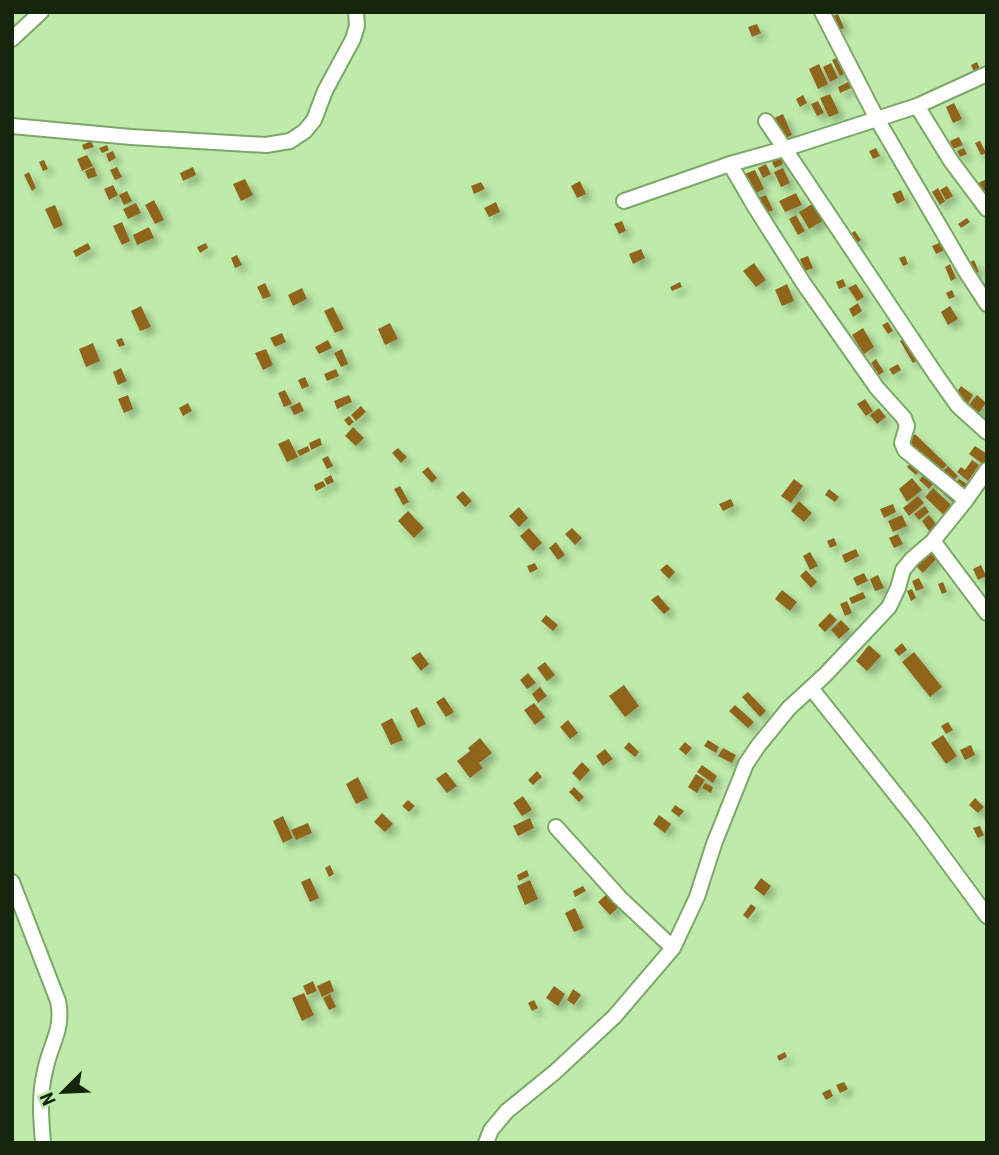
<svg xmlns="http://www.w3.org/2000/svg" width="999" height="1155" font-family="'Roboto Condensed',sans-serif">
<defs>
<filter id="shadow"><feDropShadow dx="5.5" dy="5.5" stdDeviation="3.5" flood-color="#0004"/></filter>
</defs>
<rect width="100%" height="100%" fill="#beeba9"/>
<path fill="#8f651f" filter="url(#shadow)" d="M838,14l6,14 -8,3 -6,-14z
M757,24l4,9 -9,4 -4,-10z
M841,56l7,16 -8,4 -8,-16z
M977,62l3,7 -6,3 -3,-7z
M831,63l7,15 -8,4 -7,-15z
M819,64l9,20 -10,5 -9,-20z
M848,82l3,6 -11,5 -2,-6z
M830,94l9,19 -10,4 -9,-19z
M803,95l4,8 -7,4 -4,-8z
M818,101l6,12 -7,3 -6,-12z
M954,103l8,16 -9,4 -7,-16z
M783,114l9,21 -11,5 -9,-21z
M959,137l4,8 -10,4 -3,-8z
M91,141l3,6 -10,3 -2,-5z
M980,141l6,12 -5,2 -6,-12z
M107,145l2,5 -7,3 -3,-5z
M876,148l4,8 -7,3 -4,-8z
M964,148l3,6 -7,3 -3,-6z
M113,151l3,7 -7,4 -3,-8z
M779,154l4,10 -8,4 -5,-10z
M87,155l6,11 -11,5 -5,-12z
M44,160l4,9 -5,2 -4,-9z
M766,164l5,10 -8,4 -5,-10z
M94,167l3,9 -9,3 -3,-8z
M117,167l5,10 -7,3 -5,-10z
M193,167l3,8 -13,6 -3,-8z
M783,168l7,15 -9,4 -7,-15z
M755,170l9,19 -12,6 -10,-20z
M29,172l7,16 -4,3 -8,-16z
M245,179l8,16 -12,6 -8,-17z
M987,179v20l-9,-16z
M580,181l6,13 -9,4 -6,-12z
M481,182l4,7 -11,5 -3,-8z
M113,185l5,10 -9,5 -5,-11z
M947,186l6,10 -7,4 -6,-10z
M938,188l7,13 -5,4 -8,-13z
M901,190l4,10 -8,4 -5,-10z
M127,191l5,10 -8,4 -5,-10z
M796,193l6,12 -17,7 -6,-11z
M766,195l7,15 -10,4 -7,-15z
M154,200l10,20 -9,4 -10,-19z
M496,202l4,10 -11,5 -5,-9z
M136,203l5,10 -13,6 -5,-10z
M814,203l10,17 -15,9 -10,-17z
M55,205l8,20 -9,4 -9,-20z
M796,215l9,16 -7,4 -9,-16z
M967,218l3,4 -9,6 -3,-4z
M622,221l4,10 -7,3 -5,-10z
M122,222l8,19 -8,4 -9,-19z
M149,227l5,11 -17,7 -4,-10z
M855,231l6,9 -7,5 -6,-10z
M941,242l4,8 -9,4 -4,-8z
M88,243l3,6 -15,8 -3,-6z
M206,243l2,5 -8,5 -3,-6z
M641,249l4,9 -12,6 -4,-10z
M237,255l5,10 -7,3 -4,-10z
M808,256l5,12 -8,3 -5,-12z
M905,256l3,8 -5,2 -4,-8z
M974,260l5,12 -8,3 -4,-11z
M754,263l12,17 -10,7 -13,-16z
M950,264l6,14 -5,3 -6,-14z
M843,279l3,7 -7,3 -3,-7z
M680,282l2,5 -10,4 -2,-4z
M265,283l6,13 -8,3 -6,-12z
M787,284l7,17 -12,5 -7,-16z
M856,284l8,13 -7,4 -9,-13z
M302,288l5,11 -14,7 -5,-11z
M952,290l3,7 -6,2 -3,-6z
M858,303l4,8 -9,6 -4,-8z
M141,306l10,21 -11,4 -9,-20z
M950,306l8,13 -10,6 -7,-13z
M333,307l11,22 -9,4 -11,-22z
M888,322l5,9 -5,3 -6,-9z
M390,323l8,16 -13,6 -7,-16z
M863,328l11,19 -10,7 -12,-19z
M282,333l4,9 -11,5 -5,-9z
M908,336l13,22 -8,5 -13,-22z
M122,338l3,7 -6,2 -3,-7z
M328,340l4,8 -13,6 -4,-7z
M93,343l7,18 -14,6 -7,-18z
M266,349l7,16 -10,5 -8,-17z
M342,349l6,15 -7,3 -7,-14z
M876,359l8,13 -5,3 -8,-12z
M898,364l3,6 -8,5 -4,-6z
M121,368l6,13 -9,4 -5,-13z
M336,369l3,7 -12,5 -3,-7z
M305,377l4,9 -7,3 -4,-9z
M961,386l12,9 -6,10 -13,-9z
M285,390l7,14 -8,3 -6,-14z
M128,395l5,14 -9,4 -6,-14z
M349,395l3,7 -15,7 -3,-8z
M977,395l9,8 -11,15 -10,-8z
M865,399l8,12 -7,5 -9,-12z
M300,402l4,9 -10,4 -4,-8z
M188,403l4,8 -9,5 -4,-8z
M361,406l5,6 -10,9 -5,-6z
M879,408l7,9 -9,7 -7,-9z
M349,416l5,6 -5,4 -5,-6z
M353,427l11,11 -8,8 -11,-10z
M915,434l32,31 -10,9 -31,-31z
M320,438l2,7 -11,5 -2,-7z
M289,439l9,18 -11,5 -9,-18z
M308,446l2,5 -10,5 -3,-5z
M975,446l12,8v13l-18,-13z
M398,448l9,9 -6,6 -9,-10z
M328,456l5,10 -6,3 -5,-10z
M914,458l9,8 -7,9 -9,-8z
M972,460l7,5 -11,16 -11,-9 4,-5 4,3z
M948,466l10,10 -8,9 -10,-10z
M428,467l9,11 -5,5 -10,-11z
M928,471l9,8 -8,10 -10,-9z
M331,475l3,7 -7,3 -3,-6z
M912,478l10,12 -15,12 -8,-13z
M794,479l9,7 -12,17 -10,-7z
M959,479l8,5 -4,7 -9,-5z
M323,481l3,5 -10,5 -2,-6z
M941,482l18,17 -4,5 -19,-17z
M400,486l9,16 -6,3 -9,-16z
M933,488l19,18 -8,9 -19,-18z
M829,489l10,8 -4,5 -10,-7z
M463,491l9,10 -7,6 -9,-10z
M918,496l6,7 -15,13 -6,-8z
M731,499l3,7 -11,5 -4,-7z
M799,501l13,12 -8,9 -13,-11z
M893,504l3,8 -12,6 -4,-9z
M925,506l4,6 -10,8 -5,-6z
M519,507l9,11 -9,9 -10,-11z
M408,511l16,17 -10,10 -16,-17z
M902,515l5,11 -14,6 -5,-11z
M929,515l8,10 -8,6 -7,-10z
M529,528l13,15 -9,8 -13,-15z
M572,528l10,10 -7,7 -10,-11z
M898,534l5,10 -9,4 -5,-10z
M834,538l3,7 -7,3 -3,-7z
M556,542l9,13 -7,5 -9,-12z
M929,547l10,9 -16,17 -9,-9z
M856,549l3,7 -14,7 -3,-8z
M810,552l8,14 -8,4 -7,-14z
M535,563l3,6 -8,4 -3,-7z
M667,564l8,8 -6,7 -9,-9z
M981,565l5,11 -8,4 -5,-11z
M806,570l11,12 -6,6 -11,-12z
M864,573l4,8 -11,5 -4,-8z
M878,575l6,13 -9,3 -5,-12z
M919,578l5,10 -8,3 -4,-10z
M943,582l4,10 -5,2 -4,-10z
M912,589l4,9 -5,3 -4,-10z
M782,590l15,12 -7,9 -15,-12z
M863,592l3,6 -14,6 -3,-6z
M658,595l12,14 -6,5 -13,-14z
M847,601l5,12 -7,3 -5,-12z
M830,613l7,7 -12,12 -7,-7z
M546,615l12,10 -5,6 -12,-10z
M841,620l9,9 -11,10 -8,-9z
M902,643l5,7 -8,6 -5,-6z
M869,645l12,11 -14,15 -11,-10z
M420,652l9,12 -8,7 -10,-13z
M914,652l28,35 -12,10 -28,-35z
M545,662l10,13 -8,6 -10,-13z
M528,673l8,10 -9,6 -7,-9z
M624,685l15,21 -14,11 -16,-21z
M540,687l7,9 -9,7 -6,-9z
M748,692l18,19 -6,6 -18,-20z
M444,697l10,15 -8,5 -10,-15z
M534,703l11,14 -10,8 -11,-15z
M735,705l19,17 -6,6 -19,-17z
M417,707l9,17 -8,4 -8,-17z
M392,718l11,22 -12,5 -10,-21z
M568,720l10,13 -8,6 -10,-12z
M948,722l5,8 -7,4 -5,-8z
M943,735l14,21 -11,8 -15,-21z
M480,738l12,15 -13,10 4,5 -13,10 -13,-17 13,-10 -2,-3z
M708,740l11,7 -3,6 -12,-7z
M629,742l10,10 -4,5 -11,-9z
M685,742l7,6 -6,7 -7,-6z
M971,745l4,10 -10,5 -5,-10z
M723,748l13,7 -4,8 -14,-7z
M605,749l8,10 -10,7 -7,-10z
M582,762l8,8 -10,11 -8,-8z
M702,765l15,11 -4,7 -16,-11z
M537,771l5,6 -9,8 -5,-5z
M446,772l11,14 -10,7 -11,-14z
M696,774l9,6 -8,13 -9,-6z
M358,777l10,21 -12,6 -10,-20z
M705,783l8,4 -2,6 -9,-5z
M574,787l10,10 -5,5 -10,-10z
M523,796l9,14 -10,6 -9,-13z
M975,798l9,9 -6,6 -9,-8z
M408,800l7,6 -6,6 -7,-6z
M675,805l9,6 -5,6 -8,-6z
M382,813l11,11 -8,8 -11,-10z
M659,815l12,9 -6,9 -12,-9z
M283,816l10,22 -10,5 -10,-22z
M530,818l4,10 -16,8 -5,-10z
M308,823l4,10 -16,7 -5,-10z
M980,826l4,9 -6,3 -5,-10z
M330,865l4,9 -5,3 -4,-9z
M527,870l2,6 -10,5 -2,-6z
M310,878l9,20 -9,4 -9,-20z
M761,878l10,8 -7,10 -10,-8z
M530,880l8,19 -13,6 -8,-19z
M583,886l3,5 -11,6 -2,-6z
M607,894l12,13 -9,8 -12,-13z
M751,904l5,4 -8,11 -5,-4z
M575,908l9,20 -10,4 -9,-19z
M330,980l4,11 -12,6 -5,-11z
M313,981l4,10 -10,4 -4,-9z
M554,986l11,8 -7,12 -12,-8z
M573,989l8,6 -7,10 -7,-5z
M304,993l10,22 -12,6 -10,-23z
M330,994l6,13 -7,3 -6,-12z
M534,1000l4,8 -6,3 -4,-8z
M785,1052l2,5 -8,4 -2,-5z
M844,1082l4,7 -8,4 -4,-8z
M830,1089l3,7 -7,4 -4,-7z"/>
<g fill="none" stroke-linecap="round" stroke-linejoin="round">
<g stroke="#7ca768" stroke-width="18">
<path id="street" d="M12,39l29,-27
M987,74l-70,32 -40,13 91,156 19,29
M917,106l34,55 36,48
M766,121l170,254 22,31 29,26
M12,126l119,11 135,8 24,-4 15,-10 9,-11 11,-29 28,-52 4,-13 -1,-14
M730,164l25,43 49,77 73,104 27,30 3,8 -5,17 3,7 61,50
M624,201l106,-37 54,-15 93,-30 -55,-107
M933,541l54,72
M811,688l109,137 67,91
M556,827l64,71 53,50
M12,882l46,119c6,29 -8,43 -13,70 -6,24 -4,47 -2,72
M486,1143l5,-13 16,-19 48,-39 59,-55 59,-69 24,-51 17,-53 32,-80 12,-18 31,-38 36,-33 64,-68 9,-19 5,-18 9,-11 21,-18 33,-41 21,-30"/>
</g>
<use href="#street" stroke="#fff" stroke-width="14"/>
</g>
<rect width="999" height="1155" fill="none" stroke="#16260d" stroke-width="28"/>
<g transform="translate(63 1092) rotate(246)" stroke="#beeba9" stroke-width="5" paint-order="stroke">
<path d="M0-5L12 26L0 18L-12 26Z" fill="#16260d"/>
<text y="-10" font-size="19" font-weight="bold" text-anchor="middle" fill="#16260d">N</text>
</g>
</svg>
